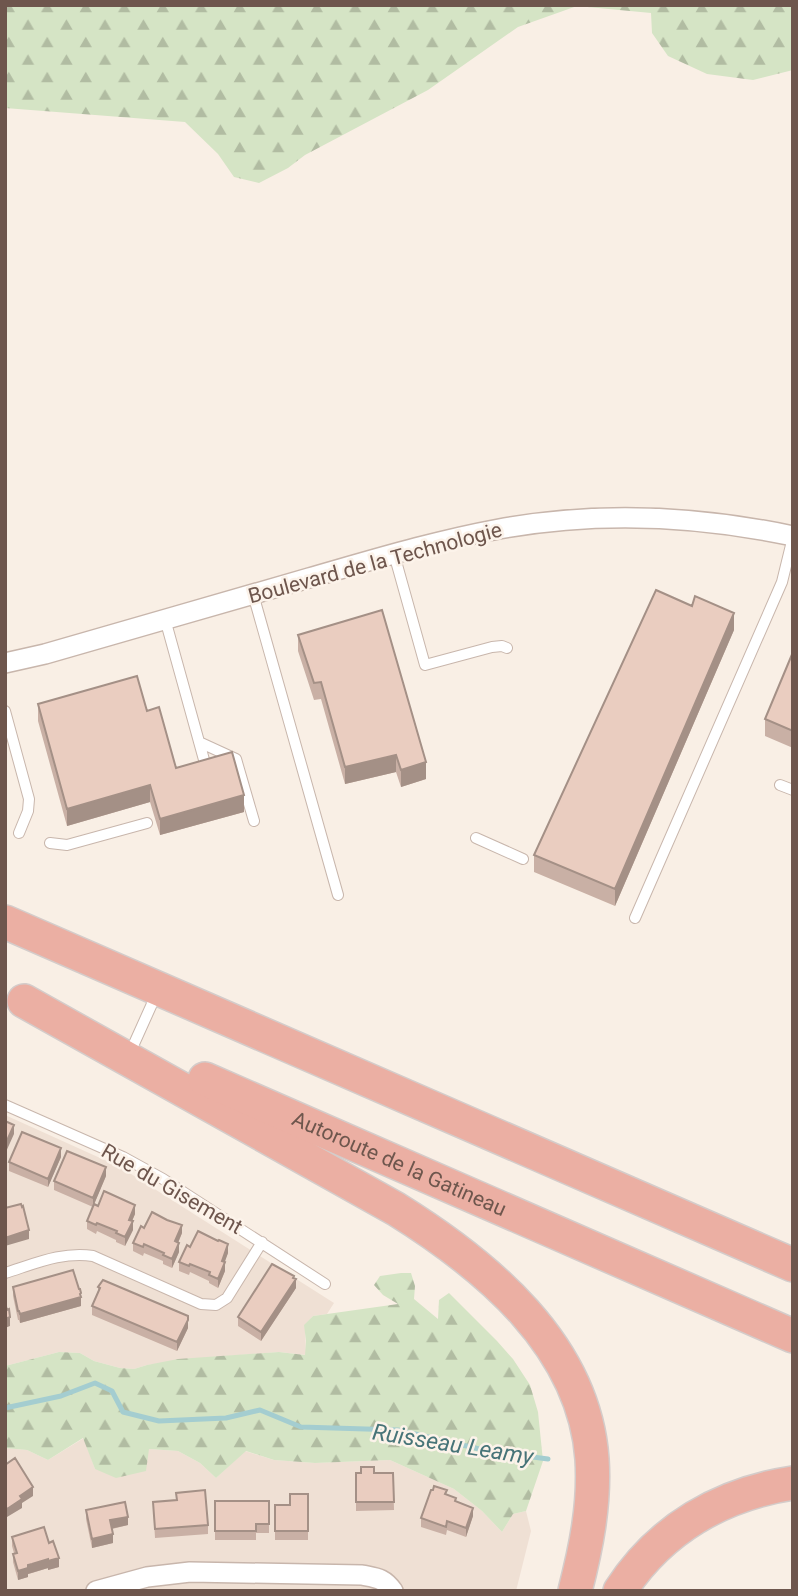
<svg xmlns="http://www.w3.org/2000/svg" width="798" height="1596" font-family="Roboto,sans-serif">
<defs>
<pattern id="forest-firs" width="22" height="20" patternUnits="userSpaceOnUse" patternTransform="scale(1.75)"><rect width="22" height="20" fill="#d5e4c5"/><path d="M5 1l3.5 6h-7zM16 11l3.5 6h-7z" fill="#b1bca2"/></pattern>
</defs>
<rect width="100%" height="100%" fill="#f9efe5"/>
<path fill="#efe0d4" d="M5,1115l115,52 214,136 -7,11 -14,2 -8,9 1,30 -27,-3 -64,5 -68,8 -13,4 -14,-1 -26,-7 -14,-8 -21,-1 -54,14z
M84,1438l11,31 54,-20 29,2 22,12 16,15 29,-27 29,9 41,3 75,-3 64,29 28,22 20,21 11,-18 13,-3 5,20 -15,60h-511v-143l22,2 21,10z"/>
<path fill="url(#forest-firs)" d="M5,5h788v65l-40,10 -46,-6 -39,-18 -16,-23 -1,-20 -74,-7 -59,21 -90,63 -123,65 -17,13 -29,15 -25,-6 -16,-23 -33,-32 -180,-14z
M401,1273h10l4,13 -1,13 24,20 1,-19 10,-7 48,48 16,18 17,26 8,27 5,49 -17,50 -13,3 -11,18 -20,-21 -28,-22 -64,-29 -75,3 -41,-3 -28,-9 -30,27 -16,-15 -22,-12 -29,-2 -3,22 -30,7 -21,-9 -12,-31 -35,22 -21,-10 -22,-2v-82l54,-14 21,1 14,8 26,7 14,1 13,-4 31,-6 101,-7 26,3 1,-14 -2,-16 9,-9 85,-12 -15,-9 -9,-10 6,-9z"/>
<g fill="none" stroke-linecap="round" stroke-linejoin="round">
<path stroke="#a4cdd0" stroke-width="5" d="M5,1408l56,-12 34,-13 17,8 11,21 36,9 67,-3 34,-8 41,17 97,3 90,21 60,8"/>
<g stroke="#c8b6ac" stroke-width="12">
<path id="service" d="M394,554l31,111 67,-18 10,-1 5,2
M253,594l85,301
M165,619l41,148
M5,711l24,88 -1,12 -9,22
M199,742l37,17 18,62
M780,785l13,5
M476,838l47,21
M50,843l17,2 80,-22
M635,918l147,-336 11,-45
M129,1055l27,-60
M5,1105l118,52 40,22 162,105
M5,1273c29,-9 58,-22 88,-17l108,48 15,1 11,-7 35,-56"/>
</g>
<g stroke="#c8b6ac" stroke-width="22">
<path id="minor" d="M5,663l40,-9c88,-25 176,-51 264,-76 63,-18 125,-37 190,-49 99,-18 195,-14 294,7
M96,1591l51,-14 43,-5 172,3c15,3 22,3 31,16"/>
</g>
<g stroke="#d4ccca" stroke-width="36">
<g id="motorway">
<path d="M5,922l788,343"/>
<path d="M24,1001l372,208c90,56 188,136 196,250 3,45 -6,89 -17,132"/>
<path id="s1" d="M205,1079l588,257"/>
<path d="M620,1591c40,-62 101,-97 173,-108"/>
</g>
</g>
<use href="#service" stroke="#fff" stroke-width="10"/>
<use href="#minor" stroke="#fff" stroke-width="19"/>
<use href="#motorway" stroke="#ebafa3" stroke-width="33"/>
</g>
<path fill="#c9b0a5" d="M692,606l42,24 -119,276 -81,-34v-17z
M298,635l128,144 -25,8 -5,-15 -51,12 -24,-85 -7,1 -16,-49z
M793,652v96l-28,-12v-17z
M38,704l109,7 29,57 68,44 -84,23 -10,-33 -83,24 -29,-105z
M61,1157l-13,30 -39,-16v-9z
M106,1176l-12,28 4,2 37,8 -3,7 1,9 -8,16 -9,-4v-2l-19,-9 -1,3 -9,-5v-8l6,-14 -39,-17v-9z
M182,1233l-4,10 1,9 -7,16 -9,-4v-3l-19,-8 -1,3 -10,-5v-8z
M190,1247l38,6 -4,9 1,9 -7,17 -9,-5v-2l-19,-9 -1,3 -10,-4v-9z
M294,1278l2,10 -35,53 -23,-15v-9z
M13,1287l68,15v4l-61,17 -1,-3h-1l-5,-24z
M98,1287l90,41 -11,23 -85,-36v-9l6,-15z
M356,1473h37l1,37 -38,1z
M176,1493l32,32v9l-53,4 -2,-36 23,-2z
M308,1494v46h-33v-35h15z
M447,1495l26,21 -7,21 -19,-7 -1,5 -25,-8v-9z
M215,1501h54v32h-13v7h-41z
M86,1510l42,15 -16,4 1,14 -21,5 -6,-29z
M12,1537l37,6 10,24 -11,3v-2l-16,5 -4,1v3l-10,3 -5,-18v-8l1,-1 -2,-7z"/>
<path fill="#a49086" d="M734,613v17l-119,276v-17z
M396,755v17l-51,12v-17z
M426,762v17l-25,8v-17z
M150,785v17l-83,24v-17z
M244,795v17l-84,23v-16z
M14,1125v9l-9,20v-9z
M61,1148v9l-13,30v-8z
M106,1167v9l-13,31v-9z
M135,1205v9l-6,14v-8z
M133,1221v9l-8,16v-9z
M182,1225v8l-7,17v-9z
M29,1230v9l-24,7v-8z
M179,1243v9l-7,16v-9z
M228,1244v9l-6,17v-9z
M225,1262v9l-7,17v-9z
M294,1276v6l2,-3v9l-35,53v-9z
M81,1293v13l-61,17v-9z
M10,1317v9l-5,2v-9z
M188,1320v8l-11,23v-9z
M33,1487v9l-11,7v5l-15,9v-8l13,-13z
M473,1508v8l-7,21v-9z
M128,1517v8l-18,4v-9z
M113,1534v9l-21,5v-9z
M59,1558v9l-11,3v-9z
M48,1559v9l-20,6v3l-10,3v-9l10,-6z"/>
<path fill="#eacdc0" stroke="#a49086" stroke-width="2" d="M656,590l36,16 3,-10 39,17 -119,276 -81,-34z
M382,610l44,152 -25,8 -5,-15 -51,12 -24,-85 -7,1 -16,-48z
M793,652v79l-28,-12z
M137,676l10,35 12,-4 17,61 56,-16 12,43 -84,24 -10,-34 -83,24 -29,-105z
M5,1121l9,4 -9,20z
M22,1132l39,16 -13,31 -39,-17z
M67,1151l39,16 -13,31 -39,-17z
M104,1191l31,14 -6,15 4,1 -8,16 -9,-4 1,-2 -20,-8 -1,2 -9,-4 7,-17 4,2z
M21,1204l1,3 1,-1 6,24 -24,8v-30z
M152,1212l15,8 15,5 -7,16 4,2 -7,16 -9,-4 1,-2 -20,-9 -1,3 -10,-4 8,-17 3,2z
M198,1231l20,10 1,-1 9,4 -6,17 3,1 -7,17 -9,-4 1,-3 -20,-8 -1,2 -10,-4 8,-17 3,2z
M272,1264l22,12 -1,2 3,1 -35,53 -23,-15z
M73,1270l6,19h1l1,4 -1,1 1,3 -61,17 -1,-3h-1l-5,-24z
M103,1280l85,36v4l-11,22 -85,-36 8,-18 -2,-1z
M5,1303l2,7 2,-1 1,8 -5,2z
M15,1458l18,29 -13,9 2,3 -15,10 -2,-3v-41z
M361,1467h13v6h19l1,29h-38v-29h5z
M434,1486l13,4 -2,4 11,4 -1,3 18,7 -7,20 -19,-7 -1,6 -25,-9 10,-28h2z
M205,1490l3,35 -53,4 -2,-27 24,-2 -1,-7z
M290,1494h18v37h-33v-26h15z
M215,1501h54v23h-13v7h-41z
M125,1502l3,15 -18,3 3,14 -21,5 -6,-29z
M44,1527l5,16 4,-2 6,17 -11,3v-2l-16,5 -4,1v3l-10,3 -5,-17 4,-1 -5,-16z"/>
<g text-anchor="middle" stroke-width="5" stroke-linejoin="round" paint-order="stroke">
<g font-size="21" fill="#6e564d" stroke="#fcf3ea">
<text transform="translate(375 563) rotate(-15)" y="7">Boulevard de la Technologie</text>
<text dy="7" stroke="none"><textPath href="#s1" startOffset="212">Autoroute de la Gatineau</textPath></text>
<text transform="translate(172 1189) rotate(30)" y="7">Rue du Gisement</text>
</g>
<g font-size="23" font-style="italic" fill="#477478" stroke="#fcf3ea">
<text transform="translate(453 1444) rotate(9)" y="8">Ruisseau Leamy</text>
</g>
</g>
<rect width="798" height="1596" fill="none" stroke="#6e564d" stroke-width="14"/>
</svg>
